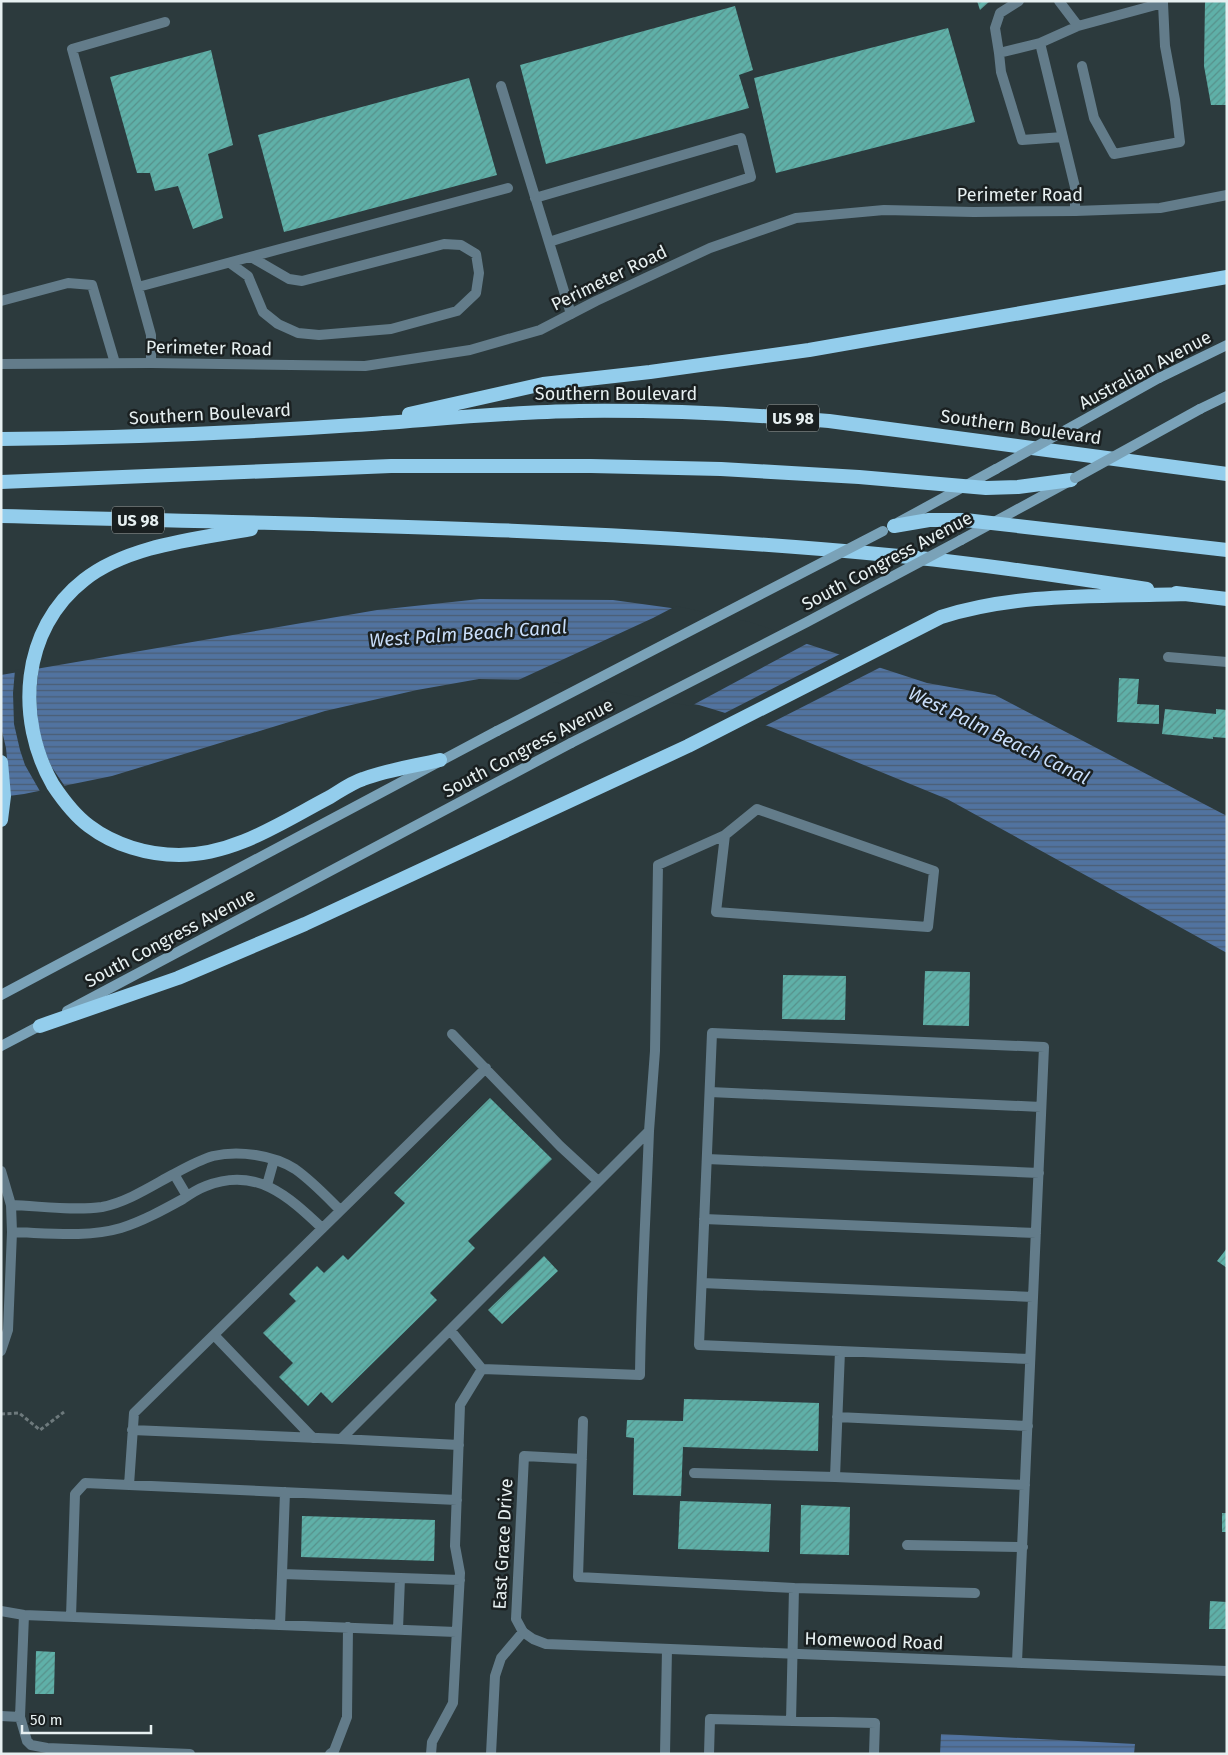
<svg xmlns="http://www.w3.org/2000/svg" width="1228" height="1755" font-family="'Fira Sans',sans-serif">
<defs>
<pattern id="water-rules" width="6" height="5" patternUnits="userSpaceOnUse" patternTransform="scale(1.25)"><rect width="6" height="5" fill="#5173a0"/><path d="M0 2.5h6" fill="none" stroke="#4b5e74"/></pattern>
<pattern id="building-hatch" width="6" height="6" patternUnits="userSpaceOnUse" patternTransform="scale(1.25)"><rect width="6" height="6" fill="#5fb0a8"/><path d="M-1 1l2-2M0 6l6-6M5 7l2-2" fill="none" stroke="#57918b"/></pattern>
</defs>
<rect width="100%" height="100%" fill="#2c3a3d"/>
<path fill="url(#water-rules)" d="M480,599l133,1 58,8 78,17 178,58 68,12 232,121v137l-280,-154 -176,-72 -72,-22 -146,-25 -74,-1 -62,11 -92,21 -213,65 -88,18 -23,3v-122l376,-65z
M941,1734l194,10 -1,10h-194z"/>
<path fill="#2c3a3d" d="M676,606l74,16 60,20 -119,64 -138,-24h-39l139,-64z
M842,653l41,13 -120,61 -42,-12z
M39,666l-3,27 2,36 7,22 6,15 15,22 -25,5 -16,-28 -5,-15 -6,-26 -1,-31 2,-23z
M1,727l5,21 4,44 -9,7z"/>
<path fill="url(#building-hatch)" d="M977,1h13l-10,9z
M1205,1h22v104h-16l-7,-39z
M735,6l18,64 -14,5 10,33 -203,56 -26,-99z
M948,28l27,94 -199,51 -22,-95z
M211,50l22,95 -25,9 15,64 -30,11 -15,-43 -23,5 -5,-18h-13l-27,-96z
M469,78l28,97 -213,57 -26,-97z
M1119,678l20,1 -2,25 22,1v19l-42,-2z
M1165,709l51,5v-5l11,1v28l-14,-1v2l-51,-5z
M925,971l45,1 -1,54 -46,-1z
M783,975l63,1 -1,44 -63,-1z
M490,1098l62,61 -84,82 7,7 -45,45 7,7 -105,103 -11,-11 -13,14 -29,-29 14,-14 -30,-30 33,-32 -7,-7 28,-28 7,7 19,-18 5,5 57,-57 -11,-10z
M1227,1248v20l-10,-7z
M544,1256l14,15 -56,53 -14,-14z
M684,1399l135,4 -1,48 -135,-4 -2,49 -48,-1 1,-57 -8,-1 1,-17 56,1z
M680,1501l91,3 -2,48 -91,-3z
M801,1505l49,2 -1,48 -49,-1z
M1222,1513h5v19h-5z
M302,1516l133,4 -1,41 -133,-4z
M1210,1601l17,1v27h-18z
M36,1651l19,1 -1,42h-19z"/>
<g fill="none" stroke-linecap="round" stroke-linejoin="round">
<path stroke="#6d797c" stroke-width="3" stroke-dasharray="4 2.5" stroke-linecap="butt" d="M1,1414l18,-1 21,17 24,-18"/>
<path stroke="#637c8a" stroke-width="10" d="M1059,1l19,25
M1040,43l-41,10 2,19 21,68 41,-3
M999,53l-4,-25 5,-15 19,-12
M1082,66l12,52 20,36 66,-12 -5,-42 -10,-54 -2,-43
M501,86l70,228
M535,198l206,-60 10,39 -202,65
M1075,211v-24l-35,-144 38,-17 85,-23v-2
M230,263l18,13 15,36 15,12 20,9 21,2 72,-6 66,-18 19,-18 3,-20 -3,-19 -15,-9 -17,-1 -142,37 -13,-2 -38,-22
M138,287l370,-99
M1,301l67,-18 24,2 23,78
M151,363v-28l-79,-286 93,-27
M452,1034l108,112 38,35
M710,1092l331,15
M707,1159l332,14
M1,1171l10,34 1,27 -4,98 -7,21
M174,1174l13,22
M267,1185l7,-25
M11,1205c29,1 62,6 91,2 25,-5 48,-20 70,-32 13,-7 27,-15 41,-19 26,-6 60,-1 82,13 17,12 31,27 45,41
M704,1219l332,14
M12,1232c35,1 75,6 109,-4 22,-7 42,-18 62,-29 7,-5 15,-10 23,-13 50,-20 82,10 116,42
M702,1283l331,14
M450,1330l32,39 158,6c1,-82 6,-163 9,-244
M214,1335l99,103
M840,1351l-5,126 190,8
M837,1417l191,9
M583,1421l-5,156 216,11
M132,1430l209,9 308,-308 6,-80 3,-186 67,-30 32,-26 177,62 -6,56 -212,-15 9,-77
M341,1439l118,6
M694,1473l141,4
M129,1485l5,-72 352,-345
M285,1492l-3,82 178,6
M907,1545l116,2
M1,1611l23,4 432,17
M71,1617l4,-123 10,-11 372,17
M280,1625l2,-51
M398,1629l2,-51
M1017,1662l27,-615 -332,-14 -13,312 331,14
M1,1716l19,1 4,-102
M20,1717l7,24 4,4 16,3 143,6
M791,1721l3,-133 181,5
M330,1754l4,-3 13,-34 1,-90
M431,1754l1,-12 21,-39 7,-130 -5,-27 5,-141 22,-36
M491,1754l4,-78 6,-18 22,-26 -7,-13 8,-163 58,3
M665,1754l2,-105
M709,1754l1,-35 165,4 -1,31"/>
<path stroke="#637c8a" stroke-width="10" d="M1,364l150,-1 214,3 105,-16 70,-20 56,-29 114,-53 86,-30 88,-8 90,2 101,-1 85,-3 67,-13
M1168,657l59,5
M523,1632l10,7 13,5 681,27"/>
<path stroke="#7aa2b8" stroke-width="10" d="M1159,378l68,-33
M1200,409l27,-13
M899,522l97,-53
M961,540l105,-57
M1,995l496,-264
M67,1011l504,-268
M1,1046l44,-23"/>
<path stroke="#93cdec" stroke-width="14" d="M409,414l134,-30 107,-12 159,-22 418,-73
M1,439c118,-1 236,-6 354,-14 75,-5 149,-13 224,-14 84,-1 167,3 250,10l398,53
M1,482l390,-16h200l130,3 138,8 127,11 32,-1 53,-7
M1,516c289,8 578,11 866,37 94,8 187,22 280,36
M894,526l35,-6h36l262,30
M251,529c-54,10 -123,16 -167,51 -63,49 -69,139 -31,205 10,15 21,30 36,41 25,19 59,29 90,29 56,0 103,-33 151,-58 10,-6 21,-14 33,-18 24,-9 52,-13 77,-19
M1176,593l51,6
M1,762l3,34 -3,24
M40,1026l138,-48 127,-54 383,-178 253,-129c78,-25 162,-20 244,-23"/>
<path stroke="#7aa2b8" stroke-width="10" d="M996,469l163,-91
M1075,478l125,-69
M497,731l386,-200
M571,743l236,-121 154,-82"/>
</g>
<g text-anchor="middle" stroke-width="5" stroke-linejoin="round" paint-order="stroke">
<g fill="#1a2021" stroke="#aab2b3" stroke-width="1">
<rect x="767" y="404.5" width="52" height="27" rx="4"/>
<rect x="112" y="506.5" width="52" height="27" rx="4"/>
</g>
<g font-size="16" font-weight="bold" fill="#e7f0f1">
<text x="793" y="424">US 98</text>
<text x="138" y="526">US 98</text>
</g>
<g font-size="18" fill="#e7f0f1" stroke="#1a2021">
<text x="1020" y="201">Perimeter Road</text>
<text transform="translate(609 278) rotate(-26)" y="6">Perimeter Road</text>
<text transform="translate(209 348) rotate(1)" y="6">Perimeter Road</text>
<text transform="translate(1145 370) rotate(-28)" y="6">Australian Avenue</text>
<text x="616" y="400">Southern Boulevard</text>
<text transform="translate(210 414) rotate(-3)" y="6">Southern Boulevard</text>
<text transform="translate(1021 427) rotate(8)" y="6">Southern Boulevard</text>
<text transform="translate(887 561) rotate(-28)" y="6">South Congress Avenue</text>
<text transform="translate(528 748) rotate(-28)" y="6">South Congress Avenue</text>
<text transform="translate(170 938) rotate(-28)" y="6">South Congress Avenue</text>
<text transform="translate(503 1544) rotate(-87)" y="6">East Grace Drive</text>
<text transform="translate(874 1641) rotate(2)" y="6">Homewood Road</text>
</g>
<g font-size="19" font-style="italic" fill="#c9defa" stroke="#1a2021">
<text transform="translate(468 633) rotate(-4)" y="7">West Palm Beach Canal</text>
<text transform="translate(999 735) rotate(26)" y="7">West Palm Beach Canal</text>
</g>
</g>
<rect width="1228" height="1755" fill="none" stroke="#e7f0f1" stroke-width="5"/>
<path d="M22 1725v8h129v-8" fill="none" stroke="#e7f0f1" stroke-width="2.5"/>
<text x="30" y="1725" font-size="15" fill="#e7f0f1" stroke="#1a2021" stroke-width="4" paint-order="stroke">50 m</text>
</svg>
